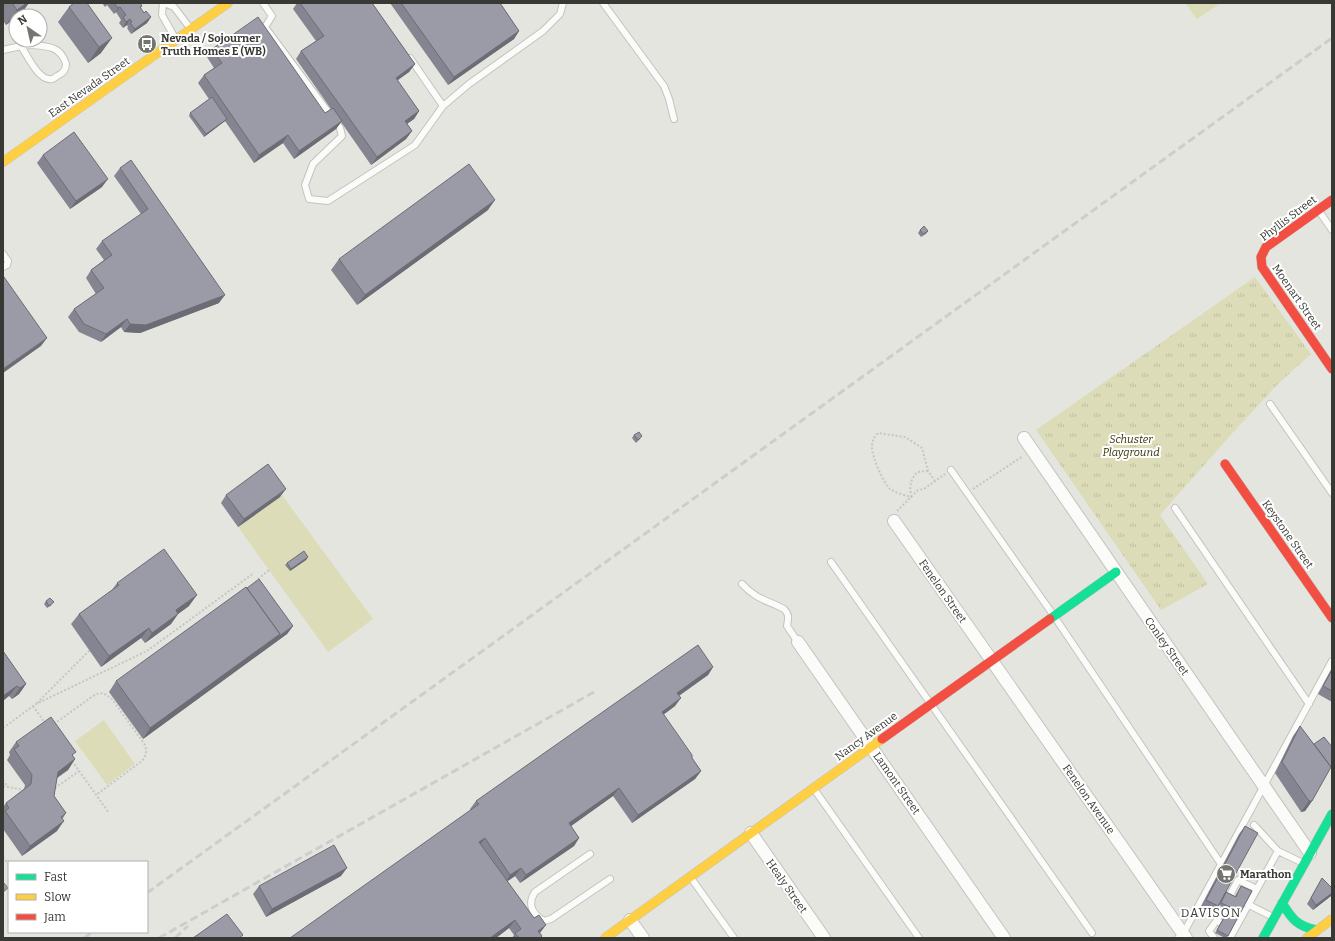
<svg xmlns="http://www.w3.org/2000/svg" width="1335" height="941" font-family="Bitter,serif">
<defs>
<pattern id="park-tufts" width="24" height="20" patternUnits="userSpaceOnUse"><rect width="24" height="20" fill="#dddcb9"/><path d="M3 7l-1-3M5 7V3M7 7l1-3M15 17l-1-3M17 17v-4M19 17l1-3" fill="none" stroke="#bebea0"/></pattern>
</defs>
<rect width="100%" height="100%" fill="#e5e5e0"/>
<path fill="#dddcb9" d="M1185,3h36l-24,16z
M282,495l91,124 -45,33 -90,-125z
M104,720l31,44 -28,21 -32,-44z"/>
<path fill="url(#park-tufts)" d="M1255,277l56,77 -34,31 -40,43 -77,87 48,69 -47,26 -125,-180z"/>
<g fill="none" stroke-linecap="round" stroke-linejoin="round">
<g stroke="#c3c3be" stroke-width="8">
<path id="lane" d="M163,3l-1,12 13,23
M164,3l10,4 16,21
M263,3l9,13 -7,11 75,101 2,8 -29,28 -8,21 4,14 19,2 87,-56 28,-39 -33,-48
M603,3l61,83 5,13 5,20
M31,45c16,1 30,1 35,19 0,6 -4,10 -9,12 -2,1 -3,3 -5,3 -13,3 -25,-24 -31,-33z
M3,50l18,-4
M443,106l26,-22 74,-53 17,-17 3,-11
M1319,211l13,19
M3,254l5,7 -1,4 -4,2
M1270,404l62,89
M951,470l103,146 167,248
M1175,508l134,196
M831,562l261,371
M742,584c15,16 25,16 42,25 6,6 4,10 3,17l11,16
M814,789l105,149
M1254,825l24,26
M590,854l-55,38c-8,12 -3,22 9,29l7,-2 59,-40
M691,878l43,60
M1235,898l-5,-3 8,-15 19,9
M1245,903l28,14
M1221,923l-4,-3 5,-10 5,2
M1178,938l5,-4 149,-273
M1214,938l-5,-7 8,-11
M1230,938l48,-87 25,12"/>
</g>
<g stroke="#c3c3be" stroke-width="14">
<path id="street" d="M1024,438l286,415
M894,521l292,417
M798,642l206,296
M751,833l73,105
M630,920l13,18"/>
</g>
<g stroke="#c3c3be" stroke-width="10">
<path id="fast" d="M1050,619l66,-47
M1282,903c10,16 15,23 34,27
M1263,938l69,-124"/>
</g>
<g stroke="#c3c3be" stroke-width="10">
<path id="slow" d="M3,162l225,-159
M605,938l277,-199
M1307,938l25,-19"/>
</g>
<g stroke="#c3c3be" stroke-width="10">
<path id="jam" d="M1332,200l-66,47 -5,10 1,10 70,102
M1225,464l107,154
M882,739l168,-120"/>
</g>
<path stroke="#c5c5c3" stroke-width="2" stroke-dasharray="2 2" stroke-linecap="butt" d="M928,471l-11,1c-8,10 -7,14 -6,25 -7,-2 -15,-4 -21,-8 -6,-5 -19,-34 -18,-42 0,-6 2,-10 6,-14l27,4 17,11 6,23 7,10
M973,489l50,-33
M897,511l21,-21 6,-1 21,-15
M258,579l11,-9
M37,703l53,-53
M33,706l12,17
M54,724l39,-28c8,-5 11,-3 19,3l33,46c2,7 1,11 -3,16l-46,34
M3,728l33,-24 111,-53 107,-78
M72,761l37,52
M3,780l5,7
M3,786l21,4
M55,788l24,-17
M3,857l6,8"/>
<use href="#lane" stroke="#fbfbfa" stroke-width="6"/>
<use href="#street" stroke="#fbfbfa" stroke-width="12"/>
<use href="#fast" stroke="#16e098" stroke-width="9"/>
<use href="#slow" stroke="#ffcf43" stroke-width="9"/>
<use href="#jam" stroke="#f24e42" stroke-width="9"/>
<path stroke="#cdcdcc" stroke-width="3" stroke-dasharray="8 4" stroke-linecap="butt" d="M147,893l1185,-855
M84,938l9,-6
M159,938l435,-246
M175,938l13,-12"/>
</g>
<path fill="#848590" d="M3,3h26l-10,13h-3l-10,9 -3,-4z
M87,3l14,50 -13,10 -30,-41 11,-15z
M102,3h38l2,3 -2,1 4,6 7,4 -4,6 -16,11 -4,-6 1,-1 -1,-2 -4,3 -4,-5 2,-3 -5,-8 -2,2 -7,-9 -2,2z
M297,3h75l43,61 -6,8 -12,8 22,31 -5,8 -7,5 5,7 -6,8 -35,26 -30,-43 -5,7 -42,30 -11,-16 -29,20 -29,-42 -21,16 -15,-21 1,-3 19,-14 -11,-16 6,-8 10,-7 -7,-11 5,-8 5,-3 3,-5 11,-5 94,77 6,-4 -35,-50 5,-8 15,-10 -23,-32z
M390,3h110l19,28 -5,8 -66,46z
M43,155l59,32 -32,22 -33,-46z
M120,168l99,135 -79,30 -16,-1 -3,-5 -20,15 -22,-10 -11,-15 6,-8 22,-15 -10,-16 5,-8 13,-10 -8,-11 6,-8 39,-27 -27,-38z
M488,210l-131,95 -26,-35 8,-11z
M920,230l8,1 -2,3 -5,3 -3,-4z
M634,435l8,1 -2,3 -4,4 -4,-5z
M226,495l54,2 -42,30 -17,-24z
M308,557l-2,3 -16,11 -5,-6 2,-2z
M117,583l72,23 -11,8 -7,10 -26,19 -4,-5 -40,29 -30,-43 8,-10 33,-24z
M46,601l6,4 -5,3 -3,-4z
M293,626l-6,8 -144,105 -34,-47 7,-11z
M3,651l23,33 -7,10 -7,5 -3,-3z
M713,667l-5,8 -29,21 -4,10 -12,9 38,56 -6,8 -63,44 -19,-27 -42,30 8,12 -5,8 -54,37 -5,-7 -8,5 35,55 -1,2h-29l2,-3 -5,-7 -13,10 -26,-129 6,-8z
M1332,668v34l-14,-8z
M1300,726l31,41 -19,34 -7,10 -4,1 -26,-39 18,-37z
M16,742l57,14 2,3 -7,11 -11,8 -3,18 12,17 -3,5 -6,13 -35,25 -19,-27v-22l3,-4 18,-14 1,-4 -18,-25 3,-5 -1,-3z
M1245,826l-19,66 9,4 6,-10 -13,50 -2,2h-1l-10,-5 13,-23 -9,-5 -6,9 -13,-6 39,-74z
M341,876l-75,41 -13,-23 6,-8z
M1322,878l10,10v7l-1,1 -18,14 -6,-6 12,-21z"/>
<path fill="#6c6c75" d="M27,3h2l-10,13h-3v2l-10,7 11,-15z
M120,7l-4,5 -2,2 4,-6z
M151,17l-4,6 -16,11 4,-5z
M130,19l-3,6 -4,3 3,-6z
M519,31l-5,8 -66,46 6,-8z
M112,38l-11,15 -13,10 11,-16z
M415,64l-6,8 -19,14 6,-8z
M419,111l-5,8 -15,10 6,-8z
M227,119l-2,2 -21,16 2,-3z
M342,121l-6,8 -42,30 5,-8z
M412,131l-6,8 -35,26 6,-8z
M288,135l-5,8 -29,20 5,-8z
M108,179l-6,8 -32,22 6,-8z
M495,200l-7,10 -131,95 8,-10z
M225,295l-6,8 -79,30 -16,-1 6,-8z
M127,319l-6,8 -20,15 5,-8z
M47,338l-6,8 -38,27v-4z
M286,489l-6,8 -42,30 6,-8z
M308,557l-2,3 -16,11 1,-2z
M197,595l-8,11 -11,8 -7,10 -26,19 7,-10 24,-23z
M293,626l-6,8 -144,105 7,-11 130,-94z
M149,628l-8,10 -40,29 8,-11z
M713,667l-5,8 -37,26 6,-8z
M26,684l-7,10 -7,5 8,-11z
M17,686l-8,10 -6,5v-5z
M681,698l-6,8 -19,14 6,-8z
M75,759l-7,11 -17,12 7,-10z
M701,771l-6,8 -63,44 6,-8z
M619,788l-6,8 -49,35 5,-8z
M1309,801h3l-7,10 -4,1z
M64,821l-7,10 -35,25 8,-10z
M485,838l-6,8v-4z
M579,838l-5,8 -54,37 6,-8z
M347,868l-6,8 -75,41 6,-8z
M521,868l-6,8 -10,7 5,-8z
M1332,893v2l-1,1 -18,14 3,-5z
M515,920l-6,8 -13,10h-6z
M546,925l-6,8 -2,-2z"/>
<path fill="#9a9ba7" stroke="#6c6c75" d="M12,3h15l-10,7z
M74,3h13l25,35 -13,9 -30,-40z
M114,3h26l2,3 -2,1 4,6 2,-2 5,6 -16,12 -5,-6 2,-1 -2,-3 -4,3 -3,-5 3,-2 -6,-8 -2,1z
M300,3h72l43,61 -19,14 23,33 -14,10 7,10 -35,26 -76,-106 23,-15z
M401,3h99l19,28 -65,46z
M258,17l67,96 8,-5 9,13 -43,30 -11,-16 -29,20 -55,-80 18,-12 -10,-14 9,-6 -1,-2 10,-7 1,2z
M212,97l15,22 -21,15 -16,-21z
M74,132l34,47 -32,22 -33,-46z
M131,160l94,135 -79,30 -16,-1 -3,-5 -21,15 -22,-10 -10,-15 30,-21 -13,-18 21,-15 -10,-14 46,-32 -28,-41z
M469,164l26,36 -130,95 -26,-36z
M924,226l4,5 -5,3 -3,-4z
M4,277l43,61 -44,31v-91z
M639,432l3,4 -4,4 -4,-5z
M268,464l18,25 -42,30 -18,-24z
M164,549l33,46 -21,15 2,4 -26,19 -3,-5 -40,28 -30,-42 40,-29 -2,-2z
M304,551l4,6 -17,12 -4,-6z
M259,579l34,47 -15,11 2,-3 -33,-46z
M246,587l34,47 -130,94 -34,-47z
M50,598l4,4 -5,4 -3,-5z
M698,645l15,22 -36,26 4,5 -19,14 30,43v3l9,13 -63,44 -19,-27 -50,35 10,15 -53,37 -5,-7 -11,7 -25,-37 -6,4 55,76 5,-3 7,10 -8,6 4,5 -2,2h-9l-1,-1 -1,1h-10l-4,-5 6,-4 -6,-9 -25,18h-200l189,-134 -3,-3z
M3,651l23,33 -6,4 -3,-2 -14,10z
M1332,670v21l-9,-5z
M51,717l25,35 -4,3 3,4 -17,13 -4,24 12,17 -5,4 3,4 -34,25 -25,-35 4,-3 -3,-5 25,-19 1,-9 -18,-26 5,-3 -3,-4z
M1300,726l31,41 -19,34h-3l-27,-39z
M1324,737l8,10v18l-1,2 -17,-23z
M1245,826l13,7 -40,73 -12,-6z
M334,845l13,23 -75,41 -13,-23z
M1322,878l10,10v5l-16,12 -5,-7z
M3,882l5,6 -5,4z
M1241,886l11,5 -24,45 -11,-6 13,-23 -9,-4 5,-11 10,5z
M227,914l16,21 -4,3h-46z"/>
<defs>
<g id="bus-disc" transform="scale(1)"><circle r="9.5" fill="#757570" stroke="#fff"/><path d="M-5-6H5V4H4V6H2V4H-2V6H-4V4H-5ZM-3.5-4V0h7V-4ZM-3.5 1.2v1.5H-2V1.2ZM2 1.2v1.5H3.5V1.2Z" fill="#fff"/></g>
<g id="supermarket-disc" transform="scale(1)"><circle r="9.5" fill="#757570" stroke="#fff"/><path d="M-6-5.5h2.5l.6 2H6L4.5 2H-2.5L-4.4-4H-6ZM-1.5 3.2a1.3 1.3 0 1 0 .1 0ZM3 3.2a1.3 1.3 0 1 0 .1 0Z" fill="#fff"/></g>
</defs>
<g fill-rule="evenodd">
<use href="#bus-disc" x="147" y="44"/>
<use href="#supermarket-disc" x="1226" y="874"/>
</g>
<g text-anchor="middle" stroke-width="4" stroke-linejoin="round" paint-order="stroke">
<g font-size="11" font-weight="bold" fill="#383834" stroke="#fff" text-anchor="start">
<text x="161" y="42">Nevada / Sojourner<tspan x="161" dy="13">Truth Homes E (WB)</tspan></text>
<text x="1240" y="878">Marathon</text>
</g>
<g font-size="11" fill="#383834" stroke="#fff">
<text transform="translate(89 87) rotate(-35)" y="4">East Nevada Street</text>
<text transform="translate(1288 218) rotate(-37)" y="4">Phyllis Street</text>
<text transform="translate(1297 297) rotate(55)" y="4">Moenart Street</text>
<text transform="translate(1288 534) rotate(55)" y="4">Keystone Street</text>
<text transform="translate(943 591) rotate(55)" y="4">Fenelon Street</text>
<text transform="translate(1167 646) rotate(55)" y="4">Conley Street</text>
<text transform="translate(866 736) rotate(-36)" y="4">Nancy Avenue</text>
<text transform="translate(897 783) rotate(55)" y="4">Lamont Street</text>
<text transform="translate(1089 799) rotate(55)" y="4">Fenelon Avenue</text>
<text transform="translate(787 886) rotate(55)" y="4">Healy Street</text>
</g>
<g font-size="11" font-style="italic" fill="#353308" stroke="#fff">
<text x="1131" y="443">Schuster<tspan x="1131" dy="13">Playground</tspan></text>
</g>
<g font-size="12" letter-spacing="1" fill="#383834" stroke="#fff">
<text x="1211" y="917">DAVISON</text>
</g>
</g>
<rect width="1335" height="941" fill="none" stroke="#383834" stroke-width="8"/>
<rect x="8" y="861" width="140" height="72" fill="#ffffff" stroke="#afafae"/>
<rect x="16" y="874" width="20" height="6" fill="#16e098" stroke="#afafae"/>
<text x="44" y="881" font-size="12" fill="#383834">Fast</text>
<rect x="16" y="894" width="20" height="6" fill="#ffcf43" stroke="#afafae"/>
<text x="44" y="901" font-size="12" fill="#383834">Slow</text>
<rect x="16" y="914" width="20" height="6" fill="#f24e42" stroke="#afafae"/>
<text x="44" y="921" font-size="12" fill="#383834">Jam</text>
<g transform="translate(28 28) rotate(326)"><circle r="19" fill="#ffffff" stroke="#afafae"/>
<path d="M0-3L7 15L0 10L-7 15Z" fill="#757570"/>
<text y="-6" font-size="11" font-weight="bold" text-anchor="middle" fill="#383834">N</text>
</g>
</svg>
